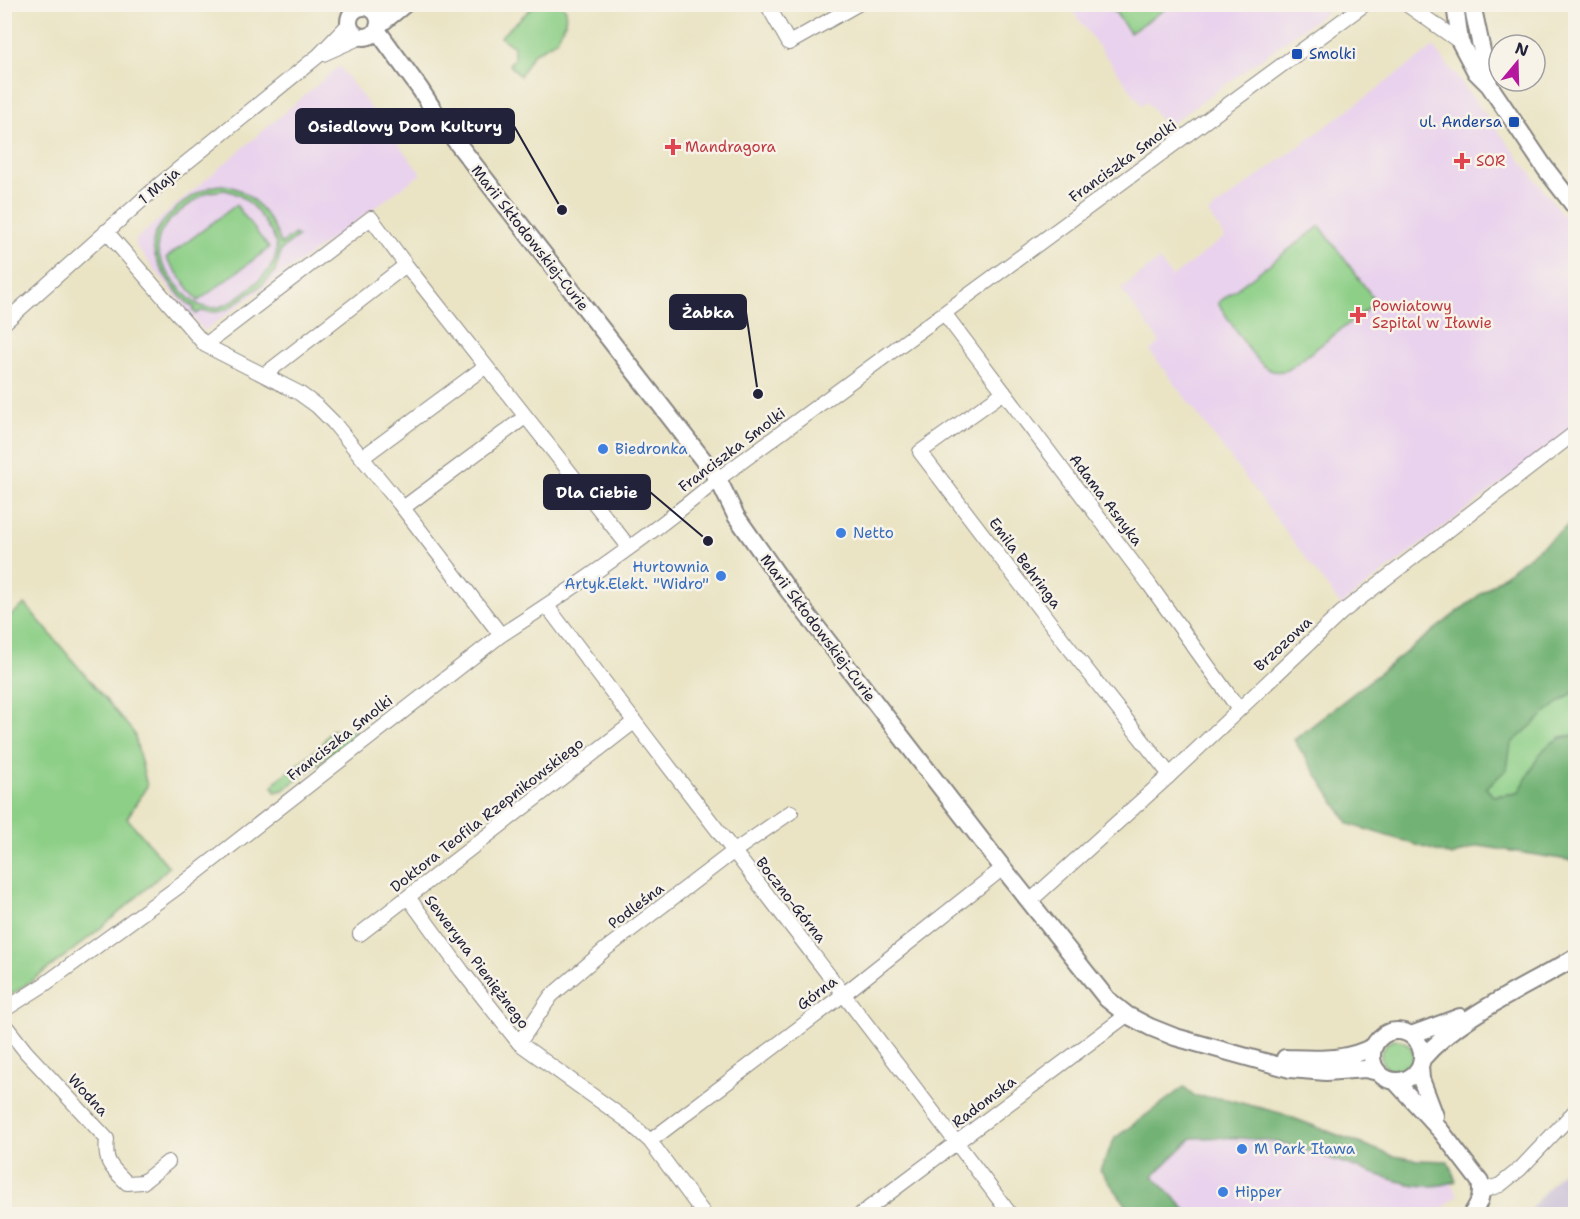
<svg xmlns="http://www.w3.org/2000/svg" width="1580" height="1219" font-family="'Shantell Sans',sans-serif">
<rect width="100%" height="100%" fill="#f7f3e8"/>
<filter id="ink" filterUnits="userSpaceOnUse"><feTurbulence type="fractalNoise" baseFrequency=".0167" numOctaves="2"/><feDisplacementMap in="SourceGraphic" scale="12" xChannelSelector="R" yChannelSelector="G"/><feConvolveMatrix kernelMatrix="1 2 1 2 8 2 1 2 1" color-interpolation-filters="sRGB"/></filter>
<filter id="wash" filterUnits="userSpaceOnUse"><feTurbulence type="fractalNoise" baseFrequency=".008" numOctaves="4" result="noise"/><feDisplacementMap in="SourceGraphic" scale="24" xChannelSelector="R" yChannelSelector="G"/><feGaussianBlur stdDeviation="1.35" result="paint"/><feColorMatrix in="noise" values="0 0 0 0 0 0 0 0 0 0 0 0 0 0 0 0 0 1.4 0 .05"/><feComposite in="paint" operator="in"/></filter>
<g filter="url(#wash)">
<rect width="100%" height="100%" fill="#eae4c5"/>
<path fill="#e9d2ed" d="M1068,5h268l-170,122 -19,-25 -5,3z
M1434,47l141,184v196l-234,178 -191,-254 10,-9 -39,-53 38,-29 13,17 53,-40 -17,-24z
M339,66l82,108 -217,157 -68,-85v-7z
M1184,1087l11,9 31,3 54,14 113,43 43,5 22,34 -22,19h-303l-33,-44 15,-32z"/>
<path fill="#c9bfd7" d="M1575,1156v58h-49z"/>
<path fill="#8dcf87" stroke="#587861" stroke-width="1.5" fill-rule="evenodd" d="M535,5h26l5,4 -1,14 -8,17 -24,14 -13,22 -11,-12 5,-5v-12l-14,-10z
M1110,5h61l-41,28z
M221,185c28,1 52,34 60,59l14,-10 3,3 -17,13 -6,22 -13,13 -36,25 -10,2 -15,-1 -5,3 -3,-4 2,-2c-12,-7 -18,-16 -26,-27 -26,-35 -19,-52 14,-78 13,-9 22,-16 38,-18zM225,190c22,4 35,24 46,42 16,26 -6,45 -26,60 -11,8 -21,17 -36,16 -15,-2 -24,-13 -33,-24 -5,-7 -12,-15 -15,-23 -15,-32 21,-51 42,-66l6,-3z
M236,205l33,43 -71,53 -32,-43z
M1320,226l54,73 -1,6 -85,65c-6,1 -12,3 -18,0 -15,-6 -42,-52 -52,-67z
M25,604l109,129 13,53 -20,32 42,49c-51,50 -105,92 -164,132v-379z
M1575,691v44l-15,2 -30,38 -12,18 -25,3 -7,-8c13,-13 15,-31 26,-45 17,-21 42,-37 63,-52z
M331,730l29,1 -77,59 -8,2 -2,-5 3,-6 45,-35z
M1381 1056a16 16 0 1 1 32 0a16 16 0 1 1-32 0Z"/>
<path fill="#72b274" stroke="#4a6a58" stroke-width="1.5" d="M1575,520v171l-26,19 -38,34 -4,25 -21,19 7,8 25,-3c19,-29 19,-53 57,-58v126l-96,-15 -27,10 -103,-32 -55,-84z
M1184,1087l11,9 31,3 54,14 113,43 25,4 30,1 8,20c-36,14 -72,-5 -107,-16 -23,-8 -55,-20 -79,-24 -26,-4 -53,-4 -78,-3l-39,38 37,38h-57l-33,-44 15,-32z"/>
</g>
<g filter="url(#ink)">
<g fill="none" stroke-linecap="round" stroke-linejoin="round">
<g stroke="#868380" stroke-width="16">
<path id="minor" d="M767,4l22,39 69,-39
M1406,4l54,38
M323,54l38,-17
M106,231l99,114 94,48 18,13 16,16 66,81 102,132
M944,313l205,271 89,124
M4,323l155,-138 159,-129 30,-31
M205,345l166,-127 35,47 223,282
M264,375l142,-110
M1004,392l-84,60 147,193 103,130
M363,457l123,-91
M403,508l122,-91
M547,606c153,204 311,404 463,608
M408,897l54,74 57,72 109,78 22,20 54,73
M1029,902l141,-127 171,-162 235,-181
M360,934l274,-212
M4,1010l41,-26 137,-100 319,-249c75,-48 149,-99 217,-156l647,-475
M4,1024l22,28 81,87c-3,24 4,28 20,44l16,-1 25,-20
M519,1043l32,-47 56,-48 126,-96 58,-40
M650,1141l194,-147 159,-126
M1482,1191l18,-6 20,-16 56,-59
M861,1214l266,-199"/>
</g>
<g stroke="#868380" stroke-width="20">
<path id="tertiary" d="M1455,4l5,38 16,30 13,13 56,83 31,40
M1472,4l17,80
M349 22a15 15 0 1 1 30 0a15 15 0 1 1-30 0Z
M379,25l26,-21
M377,30l43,59 24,37 274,353 18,37 52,74 215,278 104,131 20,16 23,12 25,10 115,32 36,3 39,-3 13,3
M1372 1056a25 25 0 1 1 50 0a25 25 0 1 1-50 0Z
M1411,1035l49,-18
M1285,1058c31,1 61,4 89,-12
M1422,1059c39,-45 103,-71 154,-102
M1420,1066l1,13 14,37
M1395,1081l46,50 39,51c3,14 -1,21 -8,32"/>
</g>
<use href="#minor" stroke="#fff" stroke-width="14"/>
<use href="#tertiary" stroke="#fff" stroke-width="16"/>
</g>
</g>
<g fill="#1a4fb4" stroke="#f7f3e8" stroke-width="2">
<rect x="1291" y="48" width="12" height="12" rx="3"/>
<rect x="1508" y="116" width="12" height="12" rx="3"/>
</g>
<g fill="#e0444e" stroke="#f7f3e8" stroke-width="2">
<path d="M670 138h6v6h6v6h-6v6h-6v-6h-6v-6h6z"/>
<path d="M1459 152h6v6h6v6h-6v6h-6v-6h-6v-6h6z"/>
<path d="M1355 306h6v6h6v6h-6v6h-6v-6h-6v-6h6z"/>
</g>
<g fill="#3f7fe0" stroke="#f7f3e8" stroke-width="2">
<circle cx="603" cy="449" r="6"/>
<circle cx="841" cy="533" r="6"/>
<circle cx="721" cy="576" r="6"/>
<circle cx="1242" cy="1149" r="6"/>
<circle cx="1223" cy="1192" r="6"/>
</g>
<g text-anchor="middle" stroke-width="5" stroke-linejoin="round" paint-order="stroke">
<g font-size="15" fill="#164399" stroke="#f7f3e8" text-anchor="start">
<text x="1309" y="59">Smolki</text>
<text x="1502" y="127" text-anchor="end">ul. Andersa</text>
</g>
<g font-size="15" fill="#be3a42" stroke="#f7f3e8" text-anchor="start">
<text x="685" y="152">Mandragora</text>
<text x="1476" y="166">SOR</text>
<text x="1372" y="311">Powiatowy<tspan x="1372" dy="17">Szpital w Iławie</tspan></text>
</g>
<g font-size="15" fill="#22223b" stroke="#f7f3e8">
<text transform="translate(1123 161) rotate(-36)" y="5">Franciszka Smolki</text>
<text transform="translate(159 186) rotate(-40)" y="5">1 Maja</text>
<text transform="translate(530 238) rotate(52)" y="5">Marii Skłodowskiej-Curie</text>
<text transform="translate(732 450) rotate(-37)" y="5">Franciszka Smolki</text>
<text transform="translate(1106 500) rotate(53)" y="5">Adama Asnyka</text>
<text transform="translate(1025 563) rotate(53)" y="5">Emila Behringa</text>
<text transform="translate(818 628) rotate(53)" y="5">Marii Skłodowskiej-Curie</text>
<text transform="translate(1283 644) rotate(-43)" y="5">Brzozowa</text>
<text transform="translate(340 738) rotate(-38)" y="5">Franciszka Smolki</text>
<text transform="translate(487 815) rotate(-38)" y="5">Doktora Teofila Rzepnikowskiego</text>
<text transform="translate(791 900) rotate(52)" y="5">Boczno-Górna</text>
<text transform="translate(636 906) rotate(-37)" y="5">Podleśna</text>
<text transform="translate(477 962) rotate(53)" y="5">Seweryna Pieniężnego</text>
<text transform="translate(817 993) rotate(-37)" y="5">Górna</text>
<text transform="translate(88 1095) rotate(47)" y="5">Wodna</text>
<text transform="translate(984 1102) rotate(-37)" y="5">Radomska</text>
</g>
<g font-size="15" fill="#366cbe" stroke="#f7f3e8" text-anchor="start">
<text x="615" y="454">Biedronka</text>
<text x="853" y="538">Netto</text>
<text x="709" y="572" text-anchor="end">Hurtownia<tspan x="709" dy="17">Artyk.Elekt. "Widro"</tspan></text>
<text x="1254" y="1154">M Park Iława</text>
<text x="1235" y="1197">Hipper</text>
</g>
</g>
<path fill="none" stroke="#22223b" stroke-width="2" d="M562 210L514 126M758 394L746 312M708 541L650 492"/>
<g fill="#22223b" stroke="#f7f3e8" stroke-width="2">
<circle cx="562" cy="210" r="6"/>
<circle cx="758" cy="394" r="6"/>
<circle cx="708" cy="541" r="6"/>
</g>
<g fill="#22223b" stroke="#22223b" stroke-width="2">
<rect x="296" y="109" width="218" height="34" rx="6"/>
<rect x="670" y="295" width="76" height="34" rx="6"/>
<rect x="544" y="475" width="106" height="34" rx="6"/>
</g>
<g font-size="16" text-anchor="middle" font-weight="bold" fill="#fff">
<text x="405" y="132">Osiedlowy Dom Kultury</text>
<text x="708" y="318">Żabka</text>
<text x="597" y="498">Dla Ciebie</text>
</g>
<rect width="1580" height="1219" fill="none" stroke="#f7f3e8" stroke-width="24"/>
<g transform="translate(1517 63) rotate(19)"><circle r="28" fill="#f7f3e8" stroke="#a29fa3" stroke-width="1.5"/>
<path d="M0-4.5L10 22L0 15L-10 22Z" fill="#b5179e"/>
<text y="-9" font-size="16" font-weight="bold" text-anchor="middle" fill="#22223b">N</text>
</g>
</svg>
